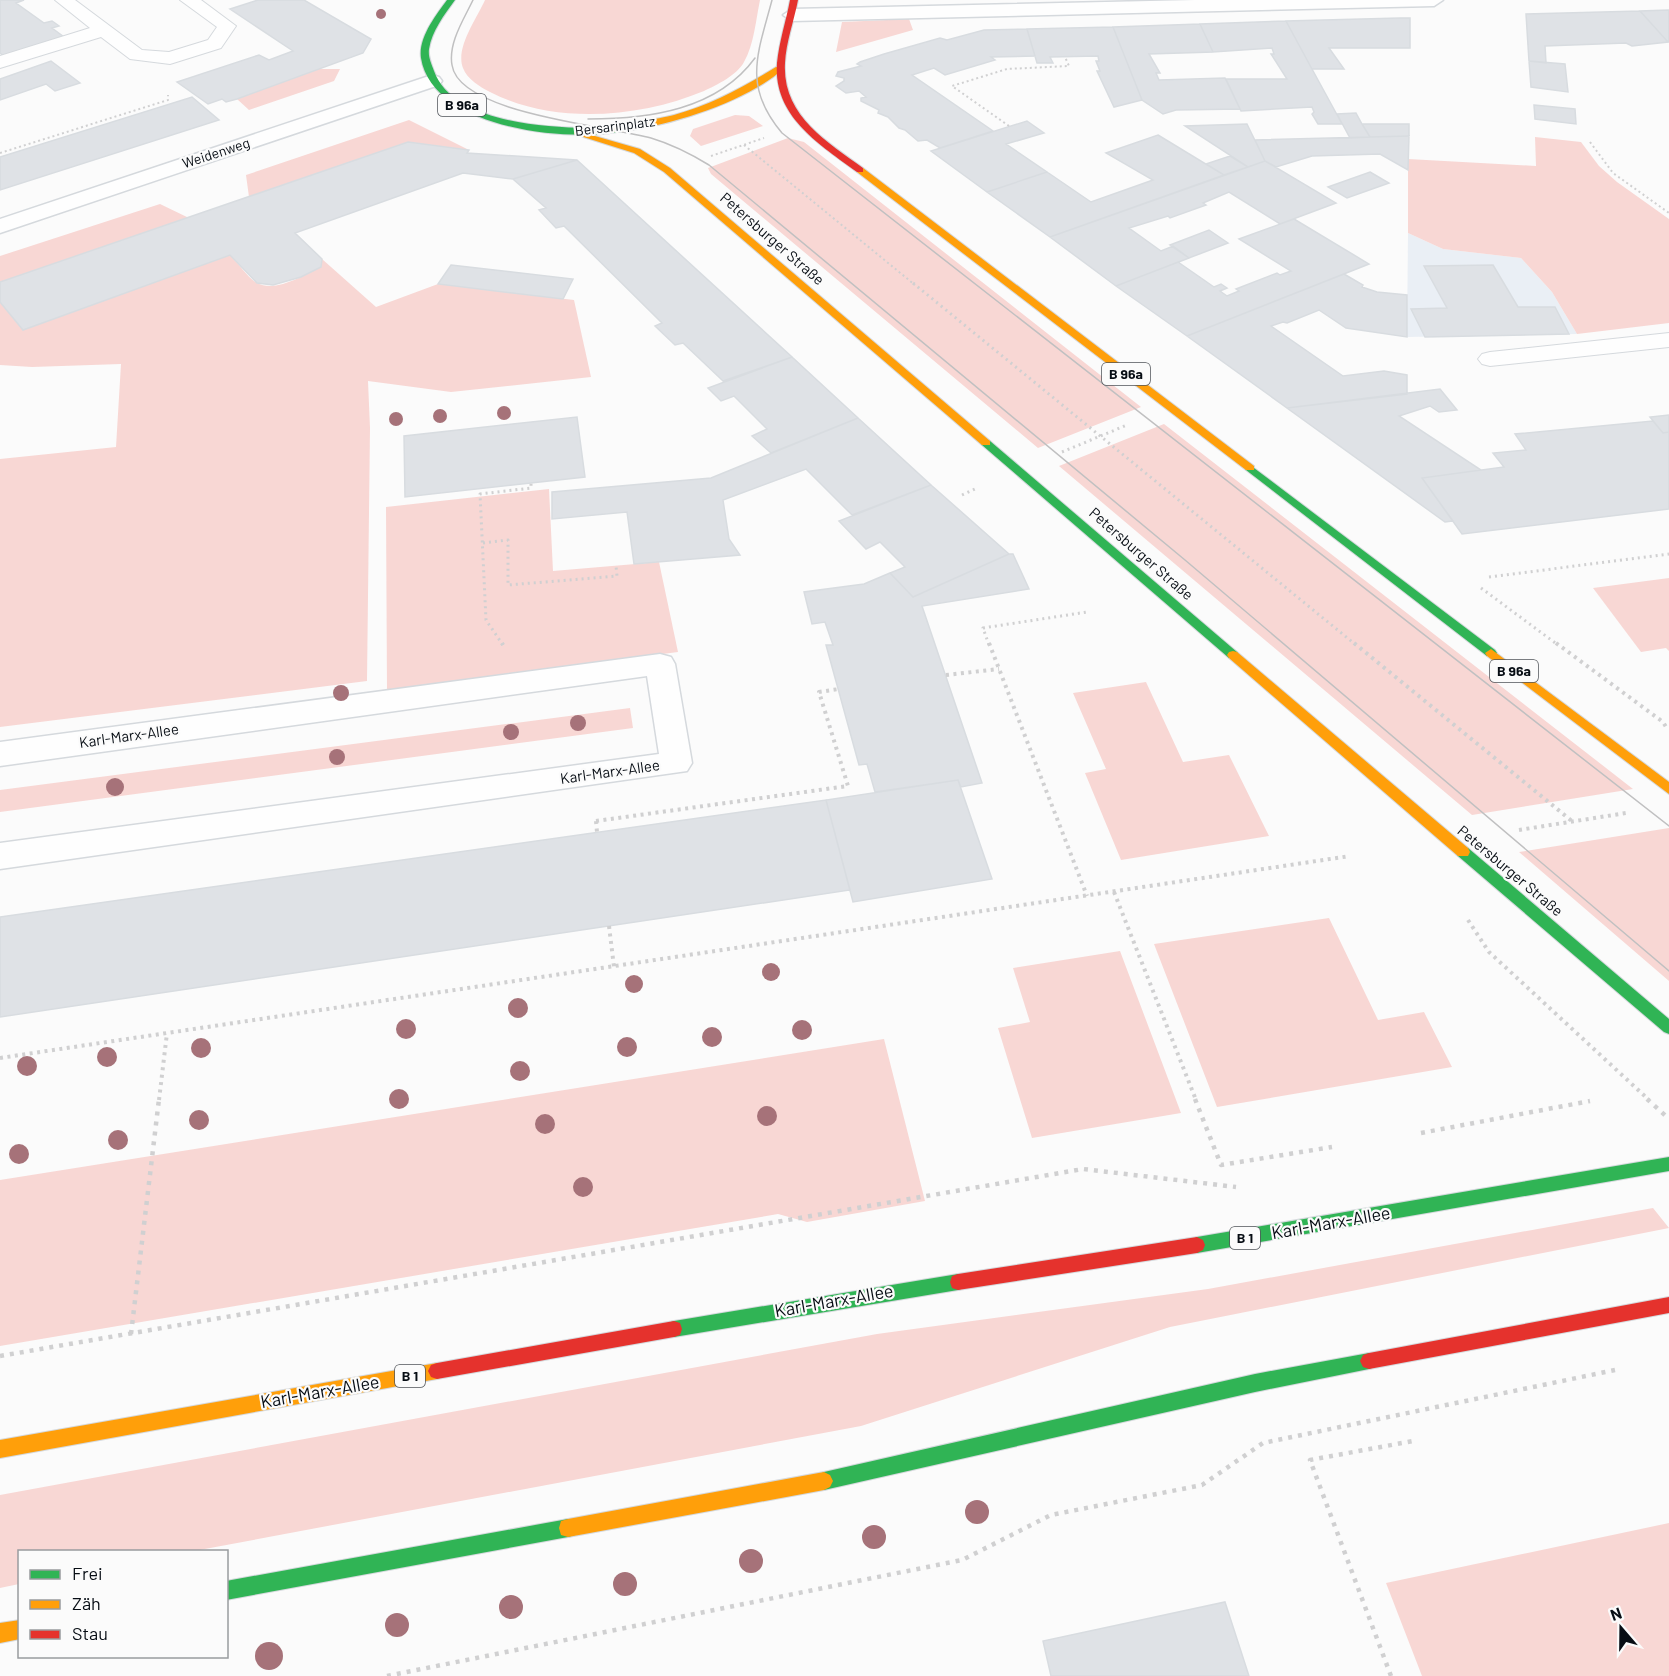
<svg xmlns="http://www.w3.org/2000/svg" width="1669" height="1676" font-family="Barlow,sans-serif">
<rect width="100%" height="100%" fill="#fbfbfb"/>
<path fill="#eaeff5" d="M1408,233l35,16 78,9 31,34 25,42 -170,3z"/>
<path fill="#f8d7d4" d="M485,0h275c-4,19 -6,45 -16,62 -7,13 -27,23 -40,29 -65,27 -150,34 -214,1 -10,-5 -23,-13 -27,-24 -8,-20 14,-50 22,-68z
M909,19l4,11 -77,22 6,-30z
M317,69h23l-6,12 -85,29 -12,-11z
M735,115l14,1 14,10 -62,20 -11,-10 3,-7z
M409,120l60,30 -61,-8 -159,55 -3,-22z
M1535,137l46,5 18,24 18,16 52,37v104l-92,11 -25,-42 -31,-34 -78,-9 -35,-16v-74l128,7z
M788,138l16,4 337,265 -103,41 -327,-274 -3,-6z
M160,204l29,14 -189,64v-26z
M230,255c8,8 18,23 27,28 18,10 48,-8 64,-16l1,-8 54,48 62,-23 136,16 17,77 -140,15 -83,-11 2,47 -3,253 -367,46v-268l116,-12 5,-83 -89,3 -32,-2v-63l23,28z
M1164,424l469,365 -161,26 -413,-349z
M549,489l4,82 106,-9 19,90 -291,38 -1,-183z
M1669,578v73l-3,-3 -25,4 -48,-64z
M1146,682l37,80 46,-7 40,81 -148,24 -36,-87 21,-4 -33,-76z
M630,708l3,20 -633,84v-22z
M1669,828v153l-150,-129z
M1329,918l49,102 46,-8 28,55 -235,40 -63,-163z
M1120,951l61,162 -149,25 -34,-110 32,-6 -17,-54z
M884,1039l41,162 -118,21 -29,-8 -778,132v-166z
M1653,1208l16,20 -499,99 -309,99 -667,125 -174,1 -1,32 -19,4v-93l877,-161 331,-45z
M1669,1523v153h-247l-36,-93z"/>
<path fill="#dfe2e6" stroke="#d8dce0" stroke-width="1.5" d="M0,0h24l-8,3 28,20 8,-2 3,2 4,3 -7,2 12,9 -60,19 -4,-3z
M258,0h46l67,39 -8,14 -126,46 -11,3 -4,-3 -14,5 -31,-22 82,-27 10,5 24,-9 -63,-42z
M1669,10v32h-1l-28,-31z
M1640,11l28,31 -36,4 -6,-3 -81,3 1,17 -17,-2 -3,-47z
M1400,18h10v30h-81l15,21h-32l-26,-48z
M1286,21l26,48 30,55h-24l-6,-10 2,-2 -2,-5 -71,4 -15,-32h61l-16,-25h3l-2,-6 -59,4 -13,-28z
M1200,24l13,28 -64,2 11,19h-4l3,7 66,-2 15,31 -64,1 -13,4 -21,-14 -29,-73z
M1113,27l29,73 -28,7 -17,-36h3l-4,-10h3l-1,-5 -48,1 3,6h-16l-10,-34z
M1027,29l8,27 -44,1 4,3 -50,15 -11,-7 -22,7 81,56 -53,17 -13,-8 -9,1 -13,-11 -6,-2 -11,-11 -10,-4 1,-3 -18,-9v-3l5,-1 -7,-6 -13,2 -10,-7 8,-5v-3l-8,-2 2,-4 23,-6 -4,-2 3,-2 24,-8 56,-16 7,2 37,-10z
M51,61l29,22 -25,8 -9,-7 -46,16v-21z
M1529,61l36,3 3,28 -37,-5z
M192,97l27,23 -219,70v-33z
M1534,105l41,4 1,15 -41,-5z
M1356,113l6,11 8,13 -20,1 -13,-24z
M1027,121l17,12 -38,11 41,28 -60,20 -56,-41z
M1247,124l18,37 -17,6 -63,-41z
M1362,124h47v12l-39,1z
M1158,135l66,40 -174,62 -63,-45 60,-20 44,30 62,-22 -47,-27z
M1409,136l-1,34 -28,-16 -68,2 -36,11 -11,-6 -10,-21z
M408,142l61,8 -2,3 110,7 -64,19 -50,-6 -168,60 27,26 -1,8 -20,10 -28,8 -16,-2 -27,-28 -207,75 -23,-28v-20z
M1230,156l18,11 -24,8 -18,-11z
M577,160l215,197 -69,24 -40,-38 -8,2 -20,-19 7,-3 -98,-97 -8,2 -17,-18 7,-2 -33,-29z
M1265,161l71,42 -56,21 -51,-32 -26,11 3,2 -36,13 -2,-2 -39,12 32,23 12,-5 16,12 -73,28 -66,-49z
M1370,172l19,11 -42,15 -19,-11z
M1294,219l75,45 -182,72 -71,-50 62,-24 36,25 7,-3 6,4 -7,3 7,5 12,-5 -3,-2 41,-16 3,2 11,-4 -52,-32z
M1209,230l19,13 -39,15 -19,-13z
M451,265l122,14 -10,20 -125,-15z
M1493,265l25,42h37l14,27 -144,3 -14,-28 36,-1 -23,-42z
M1344,274l19,11 -1,2 15,5 30,3v42l-61,-9 -27,-18 -32,13 -4,-1 -12,4 72,50 41,-5 23,4v19l-120,14 -100,-72z
M792,357l66,61 -87,35 -19,-17 15,-7 -33,-33 -13,5 -13,-13z
M1440,389l17,21 -18,2 -9,-6 -31,10 82,54 -59,8 31,43 -8,1 -158,-114z
M1669,415v17l-6,1 -13,-16z
M577,417l8,60 -180,20 -1,-61z
M858,418l73,67 -79,30 -46,-46 -83,31 6,39 11,16 -106,9 -7,-52 -75,7v-27l159,-14z
M1653,421l10,12 6,-1v77l-207,25 -40,-56 82,-11 -11,-14 33,-3 -11,-16z
M931,485l78,69 -96,43 -23,-24 15,-6 -25,-25 -14,7 -27,-28z
M1009,554h4l16,35 -107,17 60,177 -21,4 -3,-7 -83,12 -8,-28 -8,1 -33,-120h7l-8,-23 -13,2 -8,-32 60,-8 26,-11 23,24z
M958,780l34,99 -139,23 -27,-102z
M826,800l24,90 -850,127v-100z
M1225,1602l24,74h-198l-8,-35z"/>
<g fill="none" stroke-linecap="round" stroke-linejoin="round">
<g stroke="#d5d9dd" stroke-width="2">
<path id="lane" d="M55,0h20l67,50 27,2 39,-12 9,-13 -37,-27h21l35,26 -15,22 -51,16 -40,-5 -29,-22 -101,31v-12l90,-28z
M1669,333v14l-179,19 -8,-2 -4,-5 4,-5 8,-2z"/>
</g>
<g stroke="#d5d9dd" stroke-width="3">
<path id="street" d="M1195,0h248l-9,6 -642,15 -9,-6 9,-6z
M432,75l7,2 3,4 -3,4 -439,148v-14z
M660,654l11,3 4,7 17,99 -5,8 -687,98v-26l659,-89 -12,-78 -647,90v-24z"/>
</g>
<g stroke="#d5d9dd" stroke-width="2">
<path id="fast" d="M447,0h8c-11,15 -23,31 -26,49 -1,8 2,14 5,22 20,56 131,59 180,56l4,3 -1,2c-55,10 -185,-5 -196,-74 -3,-20 15,-43 26,-58z
M986,440l4,1 247,211 2,3 -2,3h-8l-247,-213 -1,-2z
M1250,465l245,185 2,3 -2,3h-8l-241,-186 -1,-2z
M1463,847l5,1 201,171v15l-5,-2 -206,-176 -2,-4 2,-4z
M1669,1157v14l-472,82 -6,-3 -2,-5 2,-5 6,-3z
M958,1274l6,2 2,6 -2,6 -6,2 -284,47 -6,-2 -2,-6 2,-6 6,-2z
M1369,1353l6,2 3,6 -3,6 -6,2 -114,23 -431,98 -6,-3 -3,-6 3,-6 6,-3 431,-98z
M568,1519l7,2 2,7 -2,7 -7,2 -342,63v-19z"/>
</g>
<g stroke="#d5d9dd" stroke-width="2">
<path id="slow" d="M776,67l7,2c-34,31 -105,54 -151,61 -8,1 -16,4 -22,0 8,-6 50,-11 64,-15 37,-10 70,-28 102,-48z
M574,130l66,19 30,19 320,273v4h-8l-318,-273 -30,-19 -60,-19z
M857,168h6l391,298v4h-8l-389,-298z
M1491,649l178,133v12l-182,-138 -2,-3z
M1233,651l4,1 231,196 2,4 -2,4h-10l-229,-198 -2,-3 2,-3z
M437,1363l6,2 3,6 -3,6 -6,2 -437,79v-18z
M824,1472l6,3 3,6 -3,6 -6,3 -256,47 -7,-2 -2,-7 2,-7 7,-2z
M20,1620v19l-20,4v-20z"/>
</g>
<g stroke="#d5d9dd" stroke-width="2">
<path id="jam" d="M790,0h8c-4,21 -12,42 -13,63 -3,52 41,78 78,105v4h-6c-38,-28 -84,-56 -80,-109 2,-21 9,-42 13,-63z
M1197,1237l6,3 2,5 -2,5 -6,3 -239,37 -6,-2 -2,-6 2,-6 6,-2z
M1669,1297v16l-300,56 -6,-2 -3,-6 3,-6 6,-2z
M674,1321l6,2 2,6 -2,6 -6,2 -237,42 -6,-2 -3,-6 3,-6 6,-2z"/>
</g>
<path stroke="#d0d0d1" stroke-width="2" stroke-dasharray="2 3" stroke-linecap="butt" d="M1009,126l-57,-40 55,-17 62,-3 -4,-9
M1590,142l23,31 56,40
M744,145l171,140
M0,153l168,-53v-5
M711,156l53,-18"/>
<path stroke="#d0d0d1" stroke-width="3" stroke-dasharray="2 4" stroke-linecap="butt" d="M913,283l443,362
M1062,452l65,-27
M962,495l13,-6
M483,543l25,-3v45l109,-9 -1,-10
M1489,577l180,-23
M1481,588l77,57
M503,645l-17,-25 -6,-126 51,-6v-5
M989,645l-6,-17 104,-16"/>
<path stroke="#d0d0d1" stroke-width="4" stroke-dasharray="3 4.5" stroke-linecap="butt" d="M502,643l1,2
M989,643l98,253
M1354,643l219,179
M1556,643l107,79 5,8
M946,675l53,-6
M596,821l252,-35 -29,-94 20,-3
M596,821l1,11
M1519,830l107,-17
M1114,892l82,208
M1468,920l21,32 160,148
M609,926l5,41
M0,1058l1350,-202
M159,1100l8,-67"/>
<path stroke="#d0d0d1" stroke-width="4.5" stroke-dasharray="4 6" stroke-linecap="butt" d="M1195,1099l26,66 111,-18
M1647,1099l20,18
M1421,1133l169,-32
M131,1334l28,-235
M0,1356l1083,-187 153,18
M387,1676l575,-116 89,-45 151,-30 61,-42 352,-73
M1391,1676l-81,-216 103,-19"/>
<use href="#lane" fill="#fefefe" fill-rule="evenodd"/>
<use href="#street" fill="#fefefe" fill-rule="evenodd"/>
<use href="#fast" fill="#30b455" fill-rule="evenodd"/>
<use href="#slow" fill="#ff9f0a" fill-rule="evenodd"/>
<use href="#jam" fill="#e5322d" fill-rule="evenodd"/>
<path stroke="#c0c0c1" stroke-width="1.5" d="M473,0c-9,19 -25,43 -21,65 7,49 158,61 199,73 20,6 40,16 58,27l476,395 484,411
M772,0c-14,53 -30,86 10,133l887,693
M588,119c61,0 129,-9 167,-61"/>
</g>
<g fill="#a67279">
<circle cx="381" cy="14" r="5"/>
<circle cx="504" cy="413" r="7"/>
<circle cx="440" cy="416" r="7"/>
<circle cx="396" cy="419" r="7"/>
<circle cx="341" cy="693" r="8"/>
<circle cx="578" cy="723" r="8"/>
<circle cx="511" cy="732" r="8"/>
<circle cx="337" cy="757" r="8"/>
<circle cx="115" cy="787" r="9"/>
<circle cx="771" cy="972" r="9"/>
<circle cx="634" cy="984" r="9"/>
<circle cx="518" cy="1008" r="10"/>
<circle cx="406" cy="1029" r="10"/>
<circle cx="802" cy="1030" r="10"/>
<circle cx="712" cy="1037" r="10"/>
<circle cx="627" cy="1047" r="10"/>
<circle cx="201" cy="1048" r="10"/>
<circle cx="107" cy="1057" r="10"/>
<circle cx="27" cy="1066" r="10"/>
<circle cx="520" cy="1071" r="10"/>
<circle cx="399" cy="1099" r="10"/>
<circle cx="767" cy="1116" r="10"/>
<circle cx="199" cy="1120" r="10"/>
<circle cx="545" cy="1124" r="10"/>
<circle cx="118" cy="1140" r="10"/>
<circle cx="19" cy="1154" r="10"/>
<circle cx="583" cy="1187" r="10"/>
<circle cx="977" cy="1512" r="12"/>
<circle cx="874" cy="1537" r="12"/>
<circle cx="751" cy="1561" r="12"/>
<circle cx="625" cy="1584" r="12"/>
<circle cx="511" cy="1607" r="12"/>
<circle cx="397" cy="1625" r="12"/>
<circle cx="269" cy="1656" r="14"/>
</g>
<g text-anchor="middle" stroke-width="4.5" stroke-linejoin="round" paint-order="stroke">
<g fill="#fbfbfb" stroke="#505459" stroke-width="1.5">
<rect x="438" y="94" width="48" height="22" rx="4.5"/>
<rect x="1102" y="363" width="48" height="22" rx="4.5"/>
<rect x="1490" y="660" width="48" height="22" rx="4.5"/>
<rect x="1230" y="1227" width="30" height="22" rx="4.5"/>
<rect x="395" y="1365" width="30" height="22" rx="4.5"/>
</g>
<g font-size="14" font-weight="bold" fill="#070d14">
<text x="462" y="110">B 96a</text>
<text x="1126" y="379">B 96a</text>
<text x="1514" y="676">B 96a</text>
<text x="1245" y="1243">B 1</text>
<text x="410" y="1381">B 1</text>
</g>
<g font-size="14" fill="#070d14" stroke="#fbfbfb">
<text transform="translate(615 126) rotate(-7)" y="5">Bersarinplatz</text>
<text transform="translate(216 153) rotate(-18)" y="5">Weidenweg</text>
</g>
<g font-size="15" fill="#070d14" stroke="#fbfbfb">
<text transform="translate(772 239) rotate(41)" y="5">Petersburger Straße</text>
<text transform="translate(1141 554) rotate(41)" y="5">Petersburger Straße</text>
<text transform="translate(129 736) rotate(-8)" y="5">Karl-Marx-Allee</text>
<text transform="translate(610 772) rotate(-8)" y="5">Karl-Marx-Allee</text>
<text transform="translate(1510 871) rotate(40)" y="5">Petersburger Straße</text>
</g>
<g font-size="18" fill="#070d14" stroke="#fbfbfb">
<text transform="translate(1331 1223) rotate(-10)" y="6">Karl-Marx-Allee</text>
<text transform="translate(834 1301) rotate(-10)" y="6">Karl-Marx-Allee</text>
<text transform="translate(320 1392) rotate(-10)" y="6">Karl-Marx-Allee</text>
</g>
</g>
<rect x="18" y="1550" width="210" height="108" fill="#fbfbfb" stroke="#999c9f" stroke-width="1.5"/>
<rect x="30" y="1570" width="30" height="9" fill="#30b455" stroke="#999c9f" stroke-width="1.5"/>
<text x="72" y="1580" font-size="18" fill="#070d14">Frei</text>
<rect x="30" y="1600" width="30" height="9" fill="#ff9f0a" stroke="#999c9f" stroke-width="1.5"/>
<text x="72" y="1610" font-size="18" fill="#070d14">Zäh</text>
<rect x="30" y="1630" width="30" height="9" fill="#e5322d" stroke="#999c9f" stroke-width="1.5"/>
<text x="72" y="1640" font-size="18" fill="#070d14">Stau</text>
<g transform="translate(1621 1628) rotate(340)" stroke="#fbfbfb" stroke-width="4.5" paint-order="stroke">
<path d="M0-4.5L10 22L0 15L-10 22Z" fill="#070d14"/>
<text y="-9" font-size="16" font-weight="bold" text-anchor="middle" fill="#070d14">N</text>
</g>
</svg>
